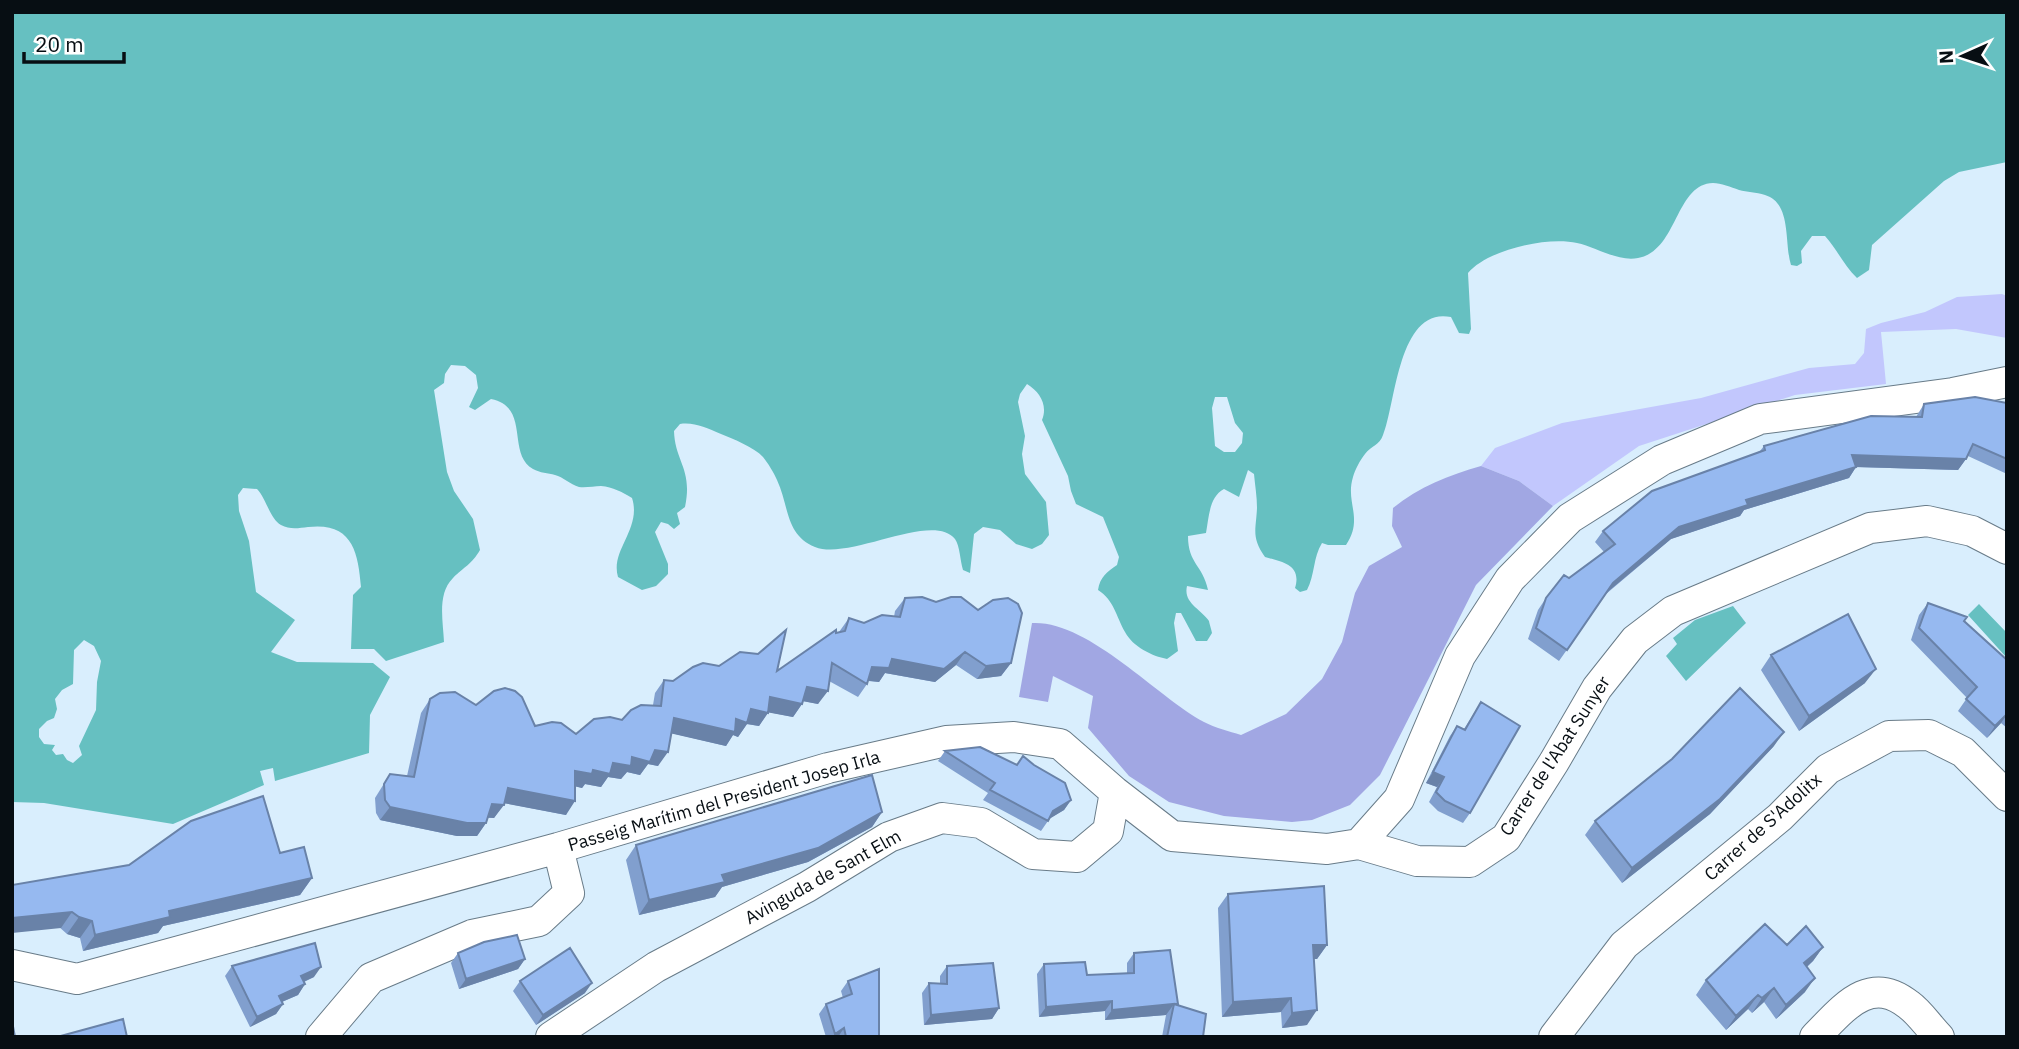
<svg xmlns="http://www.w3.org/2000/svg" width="2019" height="1049" font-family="'IBM Plex Sans',sans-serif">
<rect width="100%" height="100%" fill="#d9eefd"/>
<path fill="#c2c7fd" d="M2002,294l5,2v42l-51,-9 -75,3 5,52 -91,11 -156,51 -86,60 -34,-25 -38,-15 14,-18 67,-25 139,-25 108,-30 46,-4 9,-11 2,-24 15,-6 44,-11 32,-15z"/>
<path fill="#a1a7e3" d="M1481,466l38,15 34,25 -77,79 -96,190 -30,30 -38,15 -20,2 -68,-6 -55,-14 -40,-26 -41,-48 5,-32 -40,-20 -5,26 -29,-5 13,-74c56,-3 124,73 172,99 11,6 25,9 37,13l45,-21 36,-35 20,-37 13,-49 14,-27 33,-19 -10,-21 1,-18c26,-21 56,-33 88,-42z"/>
<path fill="#66c0c1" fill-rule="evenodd" d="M12,12h1995v150l-48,10 -15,9 -72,64 -3,25 -12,8c-13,-12 -20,-29 -32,-42h-13l-11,15 1,12 -5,3 -6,-1c-7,-22 1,-62 -26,-70 -9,-3 -18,-3 -26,-5 -8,-3 -18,-7 -26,-7 -38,1 -35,68 -75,75 -20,4 -42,-11 -61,-15 -30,-7 -90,7 -109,30l3,56 -2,5 -10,-1 -8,-16c-53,-11 -55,87 -68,118 -3,10 -12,11 -18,19 -5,6 -10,16 -12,23 -8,26 11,41 -7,68h-18l-6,-2c-9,14 -7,32 -15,47l-7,2 -5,-4c7,-23 -12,-26 -30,-31 -14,-20 -9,-27 -8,-49 0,-11 -2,-23 -3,-34l-6,-4 -9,27 -15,-8c-15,8 -15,28 -18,44l-18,3c0,28 15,29 20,54l-21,-4c-4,17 14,23 22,35 0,1 3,11 3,12l-5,8h-11l-15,-28h-5l-2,10 4,28 -11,8c-15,-3 -34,-12 -42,-27 -9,-16 -11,-32 -27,-42 2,-13 9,-18 19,-25l2,-8 -16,-40 -27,-13 -5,-13 -3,-15 -26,-56c6,-15 -2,-28 -15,-36l-7,10 -2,8 7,34 -3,18 3,20 21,28 3,33 -7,9 -10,5 -16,-5 -16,-14 -17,-3 -9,7 -4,39 -7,-3c-3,-9 -3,-24 -8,-31 -23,-28 -105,22 -140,8 -30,-12 -26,-42 -38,-67 -3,-7 -9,-17 -14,-23 -9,-10 -30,-18 -42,-23 -15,-6 -26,-12 -41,-10l-6,7c1,31 19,38 11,76l-8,6 3,11 -6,5 -6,-5 -7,-2 -6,10 13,32v10l-12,12 -14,4 -24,-13c-8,-27 24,-48 14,-79 -10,-6 -19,-11 -31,-12 -7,0 -15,2 -22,1 -9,-3 -16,-10 -24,-12 -7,-2 -15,-2 -22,-6 -27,-16 -2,-62 -42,-70l-16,11 -6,-3 9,-19 -2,-13 -11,-9 -14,-1 -6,9 -1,9 -10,7 13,82 7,19 19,28 7,31c-9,15 -15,16 -27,28 -16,16 -10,42 -9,64l-58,19 -12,-12h-23l2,-54 8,-8c-3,-36 -9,-65 -53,-60 -9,1 -18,3 -27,-2 -11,-6 -15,-27 -24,-36l-14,-1 -5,7 1,16 10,30 7,51 39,28 -24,32 26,10 76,1 17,14 -20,38 -1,38 -94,28 -2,-13 -13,3 4,14 -91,39 -129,-21 -32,-1zM1215,397h12l8,26 8,10 -1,10 -7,9h-11l-9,-6 -3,-38zM84,640l10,6 7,15 -4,21 -1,28 -17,36 3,9 -9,8 -6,-3 -4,-6 -7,1 -4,-5 3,-5 -11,-1 -5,-7v-8l8,-8 7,-3 3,-9 -2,-10 7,-9 11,-6 1,-34z
M1979,604l28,29v25l-39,-43z
M1733,606l13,17 -60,58 -20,-25 11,-12 -4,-6 22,-18z"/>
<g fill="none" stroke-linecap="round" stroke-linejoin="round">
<g stroke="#687b88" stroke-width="32">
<path id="minor" d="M1359,844l58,17 53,1 36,-24 48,-76 43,-74 38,-48 38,-29 197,-83 57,-7 45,10 35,18
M12,965l65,14 481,-131 270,-80 118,-27 68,-4 46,7 55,48 57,44 155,13 32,-5 40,-45 61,-143 50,-77 60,-61 92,-58 98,-41 193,-26 54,-11
M321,1037l50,-59 101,-43 67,-14 30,-28 -11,-45
M551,1037l105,-70 151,-80 82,-50 53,-19 39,5 52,31 44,3 31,-26 7,-39
M1554,1037l70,-92 156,-128 48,-48 61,-33 40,-1 34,17 44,44
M1815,1037c28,-28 54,-64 94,-32 11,8 20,22 30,32"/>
</g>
<use href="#minor" stroke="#fff" stroke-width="30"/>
</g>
<path fill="#819fce" d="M2007,403v71l-39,-18 -10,14 -102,-3 -7,11 -105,32 -4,6 -69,23 -65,55 -47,67 -31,-22 10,-29 8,-12 23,-20 35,-26 -9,-10 8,-11 157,-80 4,-5 152,-29 8,-13z
M905,598l106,65 -10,13 -24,3 -21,-14 -21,17 -50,-9 -6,9 -11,-1 -1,3 -9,13 -29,-16 -11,23 -15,-3 -1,3 -9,13 -25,-5 -9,14 -12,-2 -9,13 -5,-2 -7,11 -55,-13 -13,33 -10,-2 -8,11 -13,-3 -6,7 -13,-2 -7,10 -16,-3 -3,4 -7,-2 -9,29 -62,-12 -10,15h-6l-2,5 -9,13h-20l-77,-16 -4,-7 -1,-15 15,-24 17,2 14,-63 9,-14 46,6 59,21 41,8 46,-14 31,-15 2,-12 9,-13 9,1 46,-15 58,5 59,-38 3,-1 10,-14 15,5 30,-6 1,-6z
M1928,603l36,18 43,39v68l-6,-5 -14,15 -29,-27 9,-13 -56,-58 8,-25z
M1771,655l94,28 -66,48 -38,-61z
M1481,702l-11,111 -7,10 -25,-12 -9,-9 8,-15 -11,-4 24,-47 7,-10 7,3z
M1774,746l-64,68 -88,69 -37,-48 10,-14z
M945,751l72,14 54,35 -7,10 -14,8 -9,13 -58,-31 5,-7 -50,-32z
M882,812l-10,15 -64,35 -86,25 -7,10 -76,18 -13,-55 10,-15z
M280,853l32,25 -12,17 -137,31 -5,7 -75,18 -3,-13 -13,-4 -55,-49z
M1228,894l99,51 -10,14h-3l-7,66 -25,3 -1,-16 -59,5 -4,-109z
M1787,945l36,2 -10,14 -6,6 -2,25 -29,27 -12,-17 -12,11 -4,-4 -22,21 -30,-35 10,-15z
M458,953l67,6 -7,10 -59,20 -8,-26z
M1134,953l44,51 -1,1 26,32h-41l4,-22 -61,5v-9l-66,6 -2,-43 7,-10 43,11 40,-2v-10z
M232,966l82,11 -10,5 1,2 -7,11 -16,7 1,2 -7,10 -26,13 -25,-51z
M947,966l52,42 -7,11 -68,6 -2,-32 7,-10 11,1v-8z
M520,981l65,12 -49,32 -23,-34z
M848,981l31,56h-53l-7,-23 7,-10 17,-6 -2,-7z"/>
<path fill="#6982a8" d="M1852,455l114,4 -8,11 -102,-3 -7,11 -105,32 -4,6 -69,23 -66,55 8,-11 66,-56 67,-27z
M965,652l-9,13 -21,17 -50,-9 -6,9 -16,-2 9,-13 20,-8z
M1011,663l-10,13 -24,3 9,-13z
M1876,669l-11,14 -66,48 10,-15z
M807,687l21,4 -10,13 -21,-4z
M770,697l32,7 -9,13 -32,-6z
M751,709l17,4 -9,13 -12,-2 -9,13 -5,-2 -7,11 -61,-14 9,-14z
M2007,714l-6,9 -14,15 8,-12z
M1784,732l-10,14 -64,68 -88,69 10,-15z
M655,750l13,2 -10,14 -10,-2 -8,11 -13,-3 -6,7 -13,-2 -7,10 -16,-3 -3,4 -17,-4 10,-13 18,-1 20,-7z
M1433,772l11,5 -7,10 -11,-4z
M508,788l67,13 -9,14 -68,-13z
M1071,800l-7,10 -18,11 7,-10z
M492,804l12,1 -10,13 -11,-1z
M390,807l96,16 -9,13h-20l-77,-16z
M882,812l-10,15 -64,35 -86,25 -7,10 -76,18 10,-15 73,-25z
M312,878l-12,17 -137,31 -5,7 -75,18 12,-16 74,-24z
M72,912l-11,16 -49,5v-15z
M79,917l13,4 -12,17 -13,-4z
M1313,945h14l-10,14h-14z
M1823,947l-10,14 -19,17 10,-15z
M525,959l-7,10 -59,20 7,-10z
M321,967l-7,10 -20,9 7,-10z
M1815,978l-10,14 -29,27 10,-14z
M592,983l-7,10 -49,32 7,-10z
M305,984l-7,11 -26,11 7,-10z
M1774,988l-10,14 -12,11 10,-15z
M1758,995l-10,14 -22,21 10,-14z
M1291,998l-10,14 -59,5 11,-15z
M1112,1001l-7,10 -66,6 7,-10z
M283,1004l-7,10 -26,13 7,-10z
M1174,1004l-8,11 -61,5 7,-10z
M999,1008l-7,11 -68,6 7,-10z
M1317,1010l-10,15 -25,3 10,-15z
M844,1028l-6,9h-5l2,-3z"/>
<path fill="#96b9f0" stroke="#6982a8" stroke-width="2" d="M1975,397l32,6v56l-34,-15 -7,15 -114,-4 4,12 -110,33 2,5 -69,22 -66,56 -46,67 -31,-22 10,-30 18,-23 5,3 46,-34 -12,-13 49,-40 113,-41 -1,-4 107,-30 51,1 2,-13z
M922,597l14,5 15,-5h10l17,13 15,-10 15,-2 10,6 4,9 -11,50 -25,3 -21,-14 -21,17 -52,-10 -3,9 -17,-1 -5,17 -35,-21 -4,28 -21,-4 -5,17 -32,-7 -2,16 -17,-4 -4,14 -11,-4 -1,13 -61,-14 -6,34 -13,-2 -5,12 -18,-5 -1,9 -18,-3 -3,11 -17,-4 -1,4 -17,-3v30l-67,-13 -4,17 -12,-1 -6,19h-19l-77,-16 -5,-7 -1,-16 6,-10 24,3 16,-78 10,-6 15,-1 21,13 18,-14 11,-3 10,3 7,6 13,29 17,-4 9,1 15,11 18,-15 16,-2 12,3 9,-10 10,-5 20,1 3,-26 9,1 20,-14 10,-4 16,3 21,-14 18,2 28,-24 -9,41 59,-41v3l9,-2 4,-13 15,5 18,-8 18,2 5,-19z
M1928,603l39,14 -3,4 43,39v54l-12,12 -29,-27 11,-12 -58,-59z
M1848,614l28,55 -67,47 -38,-61z
M1740,688l44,44 -64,67 -88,69 -37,-47 77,-62z
M1481,702l39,24 -50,87 -25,-12 -9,-9 8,-15 -11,-5 24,-46 8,4z
M980,747l37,18 6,-9 11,9 31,18 6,17 -18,11 -5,10 -58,-31 5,-7 -50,-32z
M872,775l10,37 -64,36 -96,27 3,7 -76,18 -13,-55z
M263,796l17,57 24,-6 8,31 -143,33 1,6 -75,18 -3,-14 -13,-4 -7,-5 -60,6v-33l117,-20 62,-44z
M1324,886l3,59h-14l4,65 -25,3 -1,-15 -58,4 -5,-108z
M1765,924l22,21 19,-19 17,21 -19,16 11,15 -29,27 -12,-17 -12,10 -4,-3 -22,21 -30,-36z
M517,935l8,24 -59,20 -8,-26 26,-11z
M315,943l6,24 -20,9 4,8 -26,12 4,8 -26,13 -25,-51z
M570,948l22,35 -49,32 -23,-34z
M1170,950l8,54h-4l32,10 -3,23h-36l7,-33 -62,6v-9l-66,6 -2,-43 41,-2 2,13 47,-2v-20z
M993,963l6,45 -68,7 -2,-32 18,1v-18z
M879,969v68h-33l-2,-9 -9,6 -9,-30 26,-10 -4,-13z
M123,1019l4,18h-70z
M12,1021l3,16h-3z"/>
<g text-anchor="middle" stroke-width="5" stroke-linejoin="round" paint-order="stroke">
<g font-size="18" fill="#070e13" stroke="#fff">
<text transform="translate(1555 756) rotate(-57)" y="6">Carrer de l'Abat Sunyer</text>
<text transform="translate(724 801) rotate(-16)" y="6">Passeig Marítim del President Josep Irla</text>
<text transform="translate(1763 827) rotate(-42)" y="6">Carrer de S'Adolitx</text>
<text transform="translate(823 877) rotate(-29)" y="6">Avinguda de Sant Elm</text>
</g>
</g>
<rect width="2019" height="1049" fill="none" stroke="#070e13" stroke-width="28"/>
<g transform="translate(1963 56) rotate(267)" stroke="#ffffff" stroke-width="5" paint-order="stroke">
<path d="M0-5L12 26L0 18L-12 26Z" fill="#070e13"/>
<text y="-10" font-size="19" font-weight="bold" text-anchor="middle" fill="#070e13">N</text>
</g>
<path d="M24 52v10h100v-10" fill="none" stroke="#070e13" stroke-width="3.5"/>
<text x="35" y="52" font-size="21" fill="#070e13" stroke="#ffffff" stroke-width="5" paint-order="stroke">20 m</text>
</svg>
